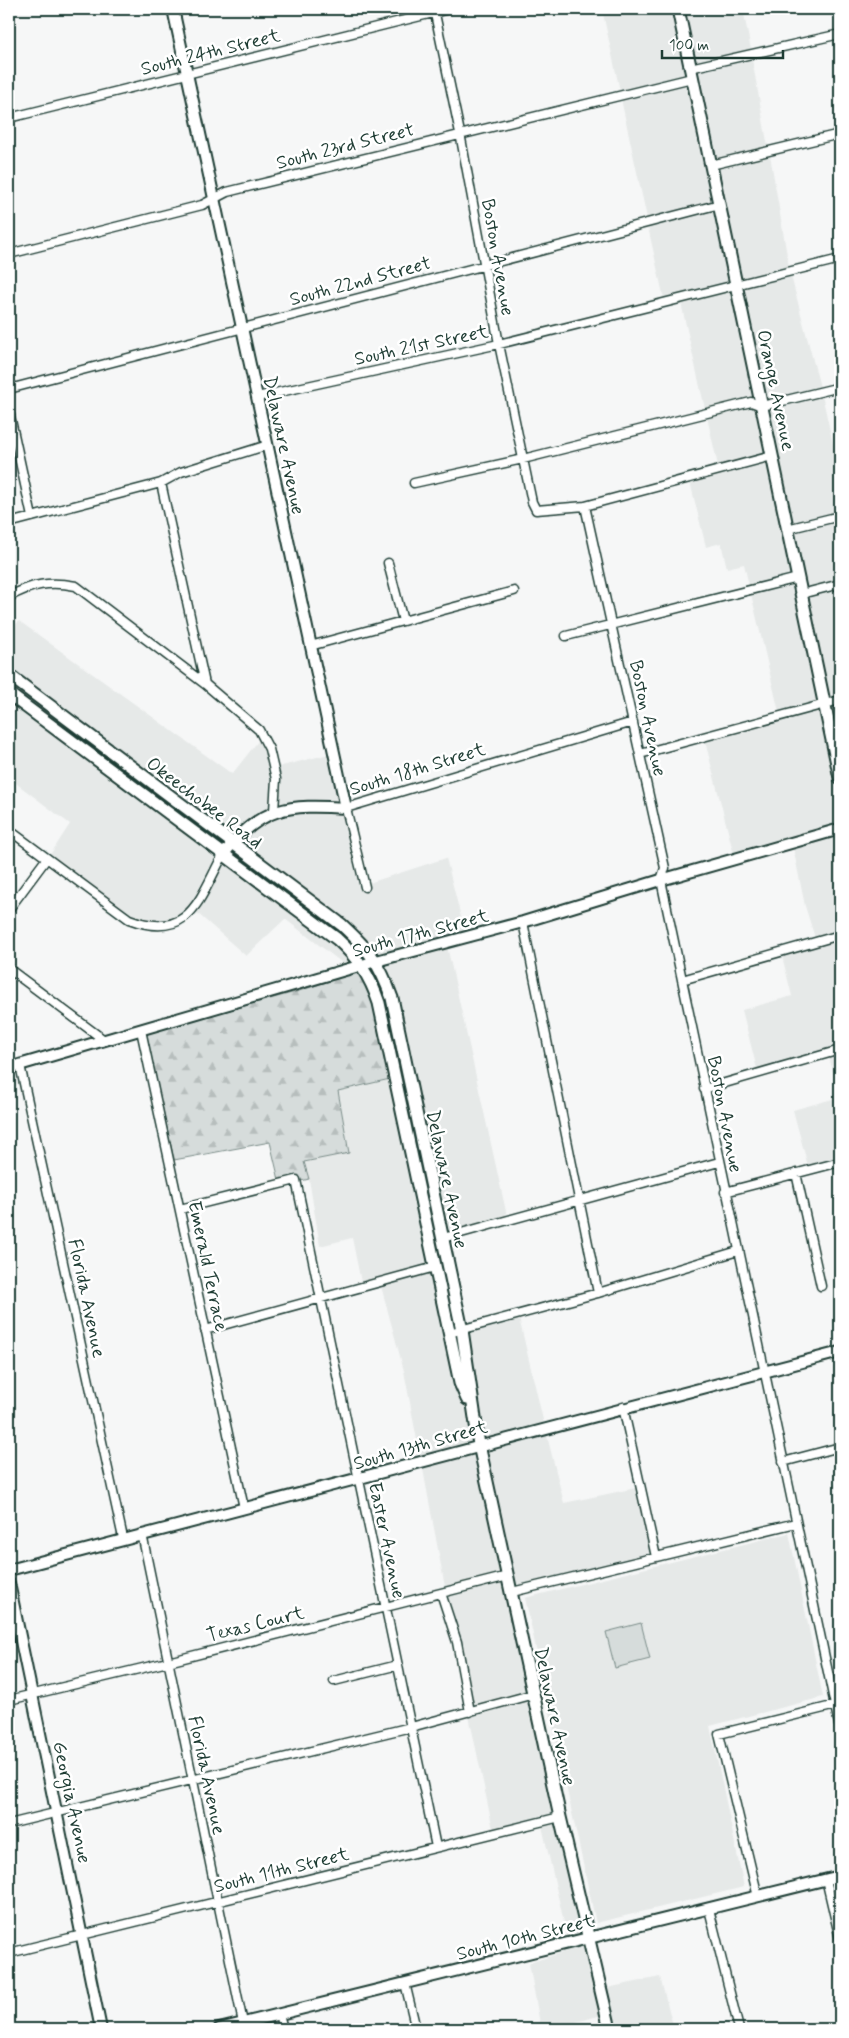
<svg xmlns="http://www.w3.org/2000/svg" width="849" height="2038" font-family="Mynerve,sans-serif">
<defs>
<pattern id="forest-firs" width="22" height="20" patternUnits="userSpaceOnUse" patternTransform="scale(1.25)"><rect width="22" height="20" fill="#d6dcdb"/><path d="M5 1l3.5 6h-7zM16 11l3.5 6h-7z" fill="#b7bebd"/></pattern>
</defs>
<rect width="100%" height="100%" fill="#f6f7f7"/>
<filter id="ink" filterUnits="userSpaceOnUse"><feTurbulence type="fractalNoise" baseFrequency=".02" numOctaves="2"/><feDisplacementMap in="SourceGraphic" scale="10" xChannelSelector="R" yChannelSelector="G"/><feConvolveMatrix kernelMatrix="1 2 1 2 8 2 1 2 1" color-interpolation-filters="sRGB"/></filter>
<g filter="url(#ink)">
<path fill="#e6e9e8" d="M602,9h71l14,66 -67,16z
M683,9h60l8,41 -57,13z
M752,59l16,88 -53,13 -19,-88z
M688,83l26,118 -67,17 -26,-119z
M770,155l19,112 -48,13 -24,-112z
M716,209l15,73 -67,17 -16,-72z
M791,276l29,111 -54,14 -23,-113z
M733,290l23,109 -6,-1 -45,11 -24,-106z
M822,395l18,80v37l-49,12 -23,-115z
M750,406l8,3 9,44 -49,13 -11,-49z
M769,461l23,114 -43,11 -5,-22 -17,4 -6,-25 -15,4 -16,-65z
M840,520v60l-35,9 -12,-57z
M794,583l25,119 -40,10 -28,-118z
M840,588v107l-12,4 -22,-102z
M19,621l213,153 27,-34 5,10 7,29 -1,30 -39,29 -222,-168v-38z
M9,700l207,156 -26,49 -14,13 -12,4h-16l-16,-6 -82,-61 20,-31 -61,-46z
M840,704v51l-10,-48z
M821,710l19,91v24l-106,30 -29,-114z
M329,754l11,50 -33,-3 -28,5 2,-27 -3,-12z
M306,810l36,2 20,80 9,-2 -2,-7 77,-25 19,75 -86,23 -34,-34 -107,-79 38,-28z
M840,834v97l-25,7 -10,-32 -12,-59z
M224,861l110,81 21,21 -10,2 -60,-46 -39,37 -50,-44 -2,1 14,-19z
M840,940v105l-83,24 -15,-59 50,-14 -10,-40z
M447,946l60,270 -60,17 -64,-270z
M840,1054v103l-32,9 -15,-56 47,-13 -11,-40z
M390,1079l40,185 -69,18 -9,-44 -32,8 -11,-67 -6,-17 46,-9 -11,-62z
M431,1273l24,111 13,26 6,32 -54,14 -16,-85 -23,-85z
M519,1318l25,106 -61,15 -16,-106z
M546,1432l18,71 72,-15 15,66 -136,32 -30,-138z
M476,1450l27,123 -58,14 -23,-123z
M789,1533l34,164 -113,29 34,161 -148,36 -71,-325z
M504,1581l24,110 -55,15 -12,-65 -13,-46z
M530,1700l25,114 -62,15 -24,-113z
M557,1822l26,115 -15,3 -26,-114z
M594,1943l13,45 53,-11 14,52h-59z
M585,1945l17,70 -52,14h-9l-12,-66z"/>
<path fill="url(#forest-firs)" stroke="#7a8c88" d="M354,973h8l13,31 15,75 -52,12 11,62 -45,9 5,17 -8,2 -2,-6 -20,5 -9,-38 -96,18 -28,-127 153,-42z"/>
<path fill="#d6dcdb" stroke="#7a8c88" d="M641,1623l9,36 -35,9 -9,-36z"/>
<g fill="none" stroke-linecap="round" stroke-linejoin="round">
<g stroke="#1f3d34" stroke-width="11">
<path id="minor" d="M434,9l26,124 39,211 33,158 4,8 49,-4 187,-50
M690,68l150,-34
M9,118l440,-109
M711,165l129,-31
M9,254l193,-49 25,-13 465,-114
M9,389l711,-185
M257,397l242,-53 341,-85
M9,411l23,106
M161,483l44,201
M414,483l109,-24 228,-57 11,4 78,-19
M585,506l80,362 -4,12 179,849
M9,523l152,-40 20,-11 87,-27
M787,529l53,-13
M388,563l15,58
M801,594l39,-10
M9,597c22,-13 41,-16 67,-11l129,98 54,46 10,19 7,30 -2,32
M566,636l232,-58
M310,646l204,-55
M640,754l200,-54
M9,830l120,89c61,23 70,-20 94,-64
M365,887l-19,-79 287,-86
M9,909l38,-51
M523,922l75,371
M9,969l95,71
M682,980l158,-45
M141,1030l103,478
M20,1065l103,473
M704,1089l136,-39
M796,1173l25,113
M725,1192l115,-30
M180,1209l116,-29 140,667
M443,1238l276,-76
M205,1330l230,-63
M449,1333l149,-40 140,-42
M623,1407l33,150
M783,1462l57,-15
M142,1534l101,489
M512,1592l284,-69
M441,1593l16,49 13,70
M334,1681l64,-16
M9,1700l159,-38 340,-86
M9,1824l402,-97 123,-33
M826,1879l14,60
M758,1897l-39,-163 121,-30
M709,1909l30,120
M9,1953l551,-136
M405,1983l11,46
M279,2014l4,15"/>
</g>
<g stroke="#1f3d34" stroke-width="14">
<path id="tertiary" d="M173,9l173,799c-57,-4 -86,-2 -123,47
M9,1068l367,-107 147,-39 138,-42 179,-51
M9,1570l831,-218
M9,1583l92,446
M219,2029l621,-153"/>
</g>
<g stroke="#1f3d34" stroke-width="15">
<path id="secondary" d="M678,9l162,769
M9,675l333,250c28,26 37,37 50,73l70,332 17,115 81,372 50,212
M9,694l328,245c21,19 33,37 42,64l81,380 7,16"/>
</g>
<use href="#minor" stroke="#fff" stroke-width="8"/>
<use href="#tertiary" stroke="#fff" stroke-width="10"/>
<use href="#secondary" stroke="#fff" stroke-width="11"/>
</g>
</g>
<g text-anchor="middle" stroke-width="5" stroke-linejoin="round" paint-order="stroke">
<g font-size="19" fill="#1f3d34" stroke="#fff">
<text transform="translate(210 51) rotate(-14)" y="7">South 24th Street</text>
<text transform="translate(345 145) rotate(-14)" y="7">South 23rd Street</text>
<text transform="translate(499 257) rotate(80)" y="7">Boston Avenue</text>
<text transform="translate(360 280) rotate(-15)" y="7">South 22nd Street</text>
<text transform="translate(421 344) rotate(-12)" y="7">South 21st Street</text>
<text transform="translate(777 390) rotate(78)" y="7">Orange Avenue</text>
<text transform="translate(285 445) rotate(78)" y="7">Delaware Avenue</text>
<text transform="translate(649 718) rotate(78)" y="7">Boston Avenue</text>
<text transform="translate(417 768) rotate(-17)" y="7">South 18th Street</text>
<text transform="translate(205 802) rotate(37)" y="7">Okeechobee Road</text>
<text transform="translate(420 932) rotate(-15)" y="7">South 17th Street</text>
<text transform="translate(726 1114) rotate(79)" y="7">Boston Avenue</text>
<text transform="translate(448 1179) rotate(78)" y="7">Delaware Avenue</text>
<text transform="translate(209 1266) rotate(78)" y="7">Emerald Terrace</text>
<text transform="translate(88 1298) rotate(78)" y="7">Florida Avenue</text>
<text transform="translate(420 1444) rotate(-16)" y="7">South 13th Street</text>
<text transform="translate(388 1540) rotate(78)" y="7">Easter Avenue</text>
<text transform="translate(255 1623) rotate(-14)" y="7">Texas Court</text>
<text transform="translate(556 1716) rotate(78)" y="7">Delaware Avenue</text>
<text transform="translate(208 1775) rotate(78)" y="7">Florida Avenue</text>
<text transform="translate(73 1802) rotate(78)" y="7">Georgia Avenue</text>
<text transform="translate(281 1869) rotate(-14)" y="7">South 11th Street</text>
<text transform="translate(525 1936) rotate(-14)" y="7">South 10th Street</text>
</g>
</g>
<rect width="849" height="2038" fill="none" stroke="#fff" stroke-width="30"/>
<rect x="15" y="15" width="819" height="2008" fill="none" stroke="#1f3d34" stroke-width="2" filter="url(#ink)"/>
<path d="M662 50v8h121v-8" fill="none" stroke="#1f3d34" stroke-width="2.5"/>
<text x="669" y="50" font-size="15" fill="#1f3d34" stroke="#ffffff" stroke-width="4" paint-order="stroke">100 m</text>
</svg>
